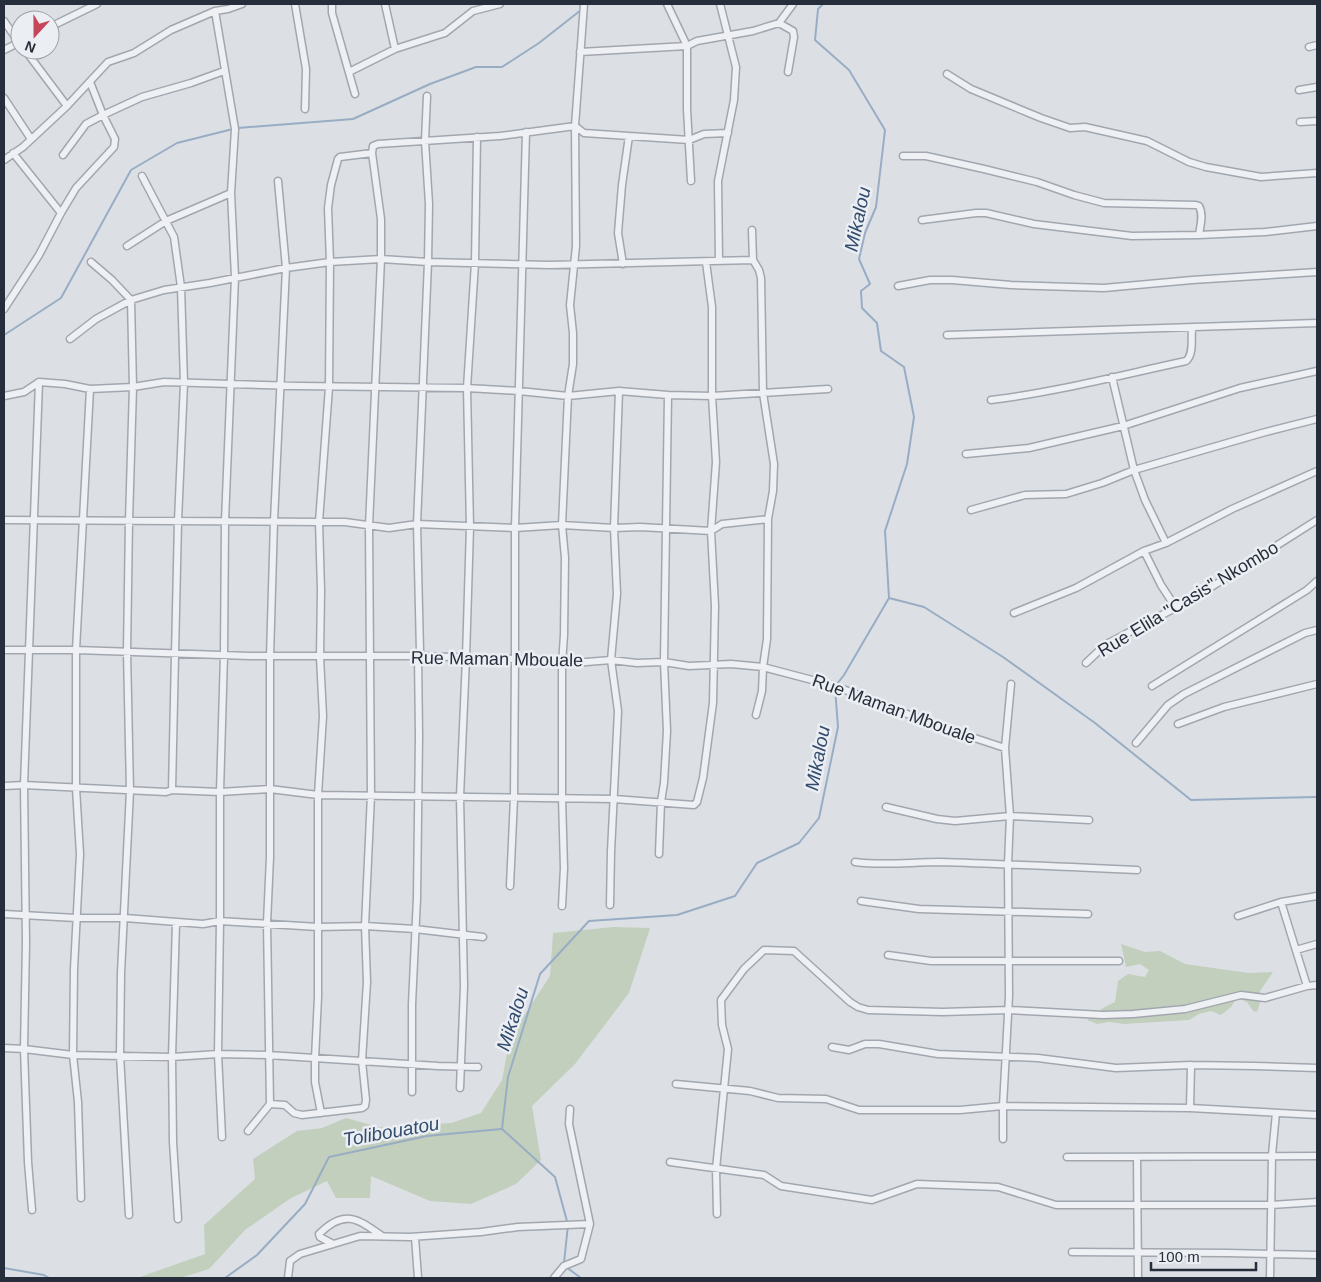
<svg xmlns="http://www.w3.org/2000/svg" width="1321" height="1282" font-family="Arial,sans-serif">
<rect width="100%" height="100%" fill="#dce0e5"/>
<path fill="#c2cfbd" d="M613,927l37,1 -21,65 -54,71 -43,42 9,54 -25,24 -45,20 -41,-3 -59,-25 -1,22h-34l-9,-17 -36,17 -46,32 -36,39 -29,9h-43l68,-24 -1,-29 51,-46 -2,-20 44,-28 25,-3 24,-10 33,9 72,-4 30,-10 21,-33 8,-43 40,-61 3,-43z
M1121,944l24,8 15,-1 25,13 64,9 24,-1 -13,19v12l-3,9 -4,-1 -6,-9 -10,-4 -6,9 -10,8 -10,-4 -12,3 -10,6 -65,4 -15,-2 -12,2 -10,-4 16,-12 12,-6 3,-21 10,-7 17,3 4,-7 -9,-6 -14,3z"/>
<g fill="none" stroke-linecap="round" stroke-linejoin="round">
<path stroke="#98adc4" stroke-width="2" d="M823,4l-5,5 -3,31 34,30 36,60 -9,77 -11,26 -6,26 11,25 -9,7 1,17 15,15 4,28 23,16 10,50 -7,47 -22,67 4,67 -45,77 -7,9
M238,128l115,-9 77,-35 46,-17h26l37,-24 42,-33
M4,335l57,-37 70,-128 46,-27 56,-14
M889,598l35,9 79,50 92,66 96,77 126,-3
M502,1129l6,-52 32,-103 49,-53 88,-6 58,-19 22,-33 42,-20 20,-25 19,-91 -3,-39
M502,1129l53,48 13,48 -4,38
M566,1267l15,11
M4,1268l40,7 5,3
M225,1278l32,-23 48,-51 24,-47 98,-21 74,-7"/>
<g stroke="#a2a7af" stroke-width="9">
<path id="minor" d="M295,4l11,65 -1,40
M332,4v9l23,81
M385,4l10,45
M667,4l20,42v63l4,72
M215,11l20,118 -4,64 4,84 -10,244 -1,134 -4,137v129l-2,133 4,83
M4,21l16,23
M779,23l14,8 1,6 -6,35
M50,27l47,-23
M1309,47l8,-2
M4,50l16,-8
M25,50l42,56
M580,52l107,-6 10,-5 56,-10 26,-8 14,-19
M349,72l46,-23 50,-16 28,-22 27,-7
M947,74l24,15 70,29 29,10 15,-1 62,14 42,21 17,5 55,10 56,-4
M1299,90l18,-3
M4,98l27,41
M1300,122l17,-1
M13,153l48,60
M63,155l23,-31 17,-9 39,-18 49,-14 33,-12
M903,156h23l58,13 53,13 37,13 30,8 92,2 3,1c5,9 1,20 0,29
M4,160l19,-13 44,-41 41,-44 26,-9 37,-23 44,-19 13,-2 14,-5
M142,176l32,61 7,50 3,96 -6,138 -6,269
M922,220l54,-7h10l48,11 98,12 67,-1 66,-3 52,-6
M752,230l1,30 6,10 2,8 2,115 11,71 -1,27 -5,28 -1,120 -4,28 -1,24 -6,24
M127,246l39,-25 65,-28
M719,260l-1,-79 16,-81 2,-33 -16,-63
M91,262l21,18 19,20 2,87 -4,134 -2,131 3,139 -9,182 -1,82 9,160
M623,264l-5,-31 4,-48 7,-49
M898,286l32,-6h22l59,5 93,3 88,-8 125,-8
M4,309l35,-54 22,-42 15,-25 38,-41 1,-8 -12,-24 -13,-33
M947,335l370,-12
M70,339l26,-20 35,-19 33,-10 46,-7 76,-15 44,-6 51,-3 47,3 122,3 203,-5
M1112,377l22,93 11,30 21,43
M4,396l20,-4 15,-10 26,2 25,5 43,-2 31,-5 135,4 168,2 52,3 49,5 51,-5 49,4 44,1 116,-7
M991,400c66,-8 130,-25 195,-39 8,-6 5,-23 6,-33
M966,454l63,-6 94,-22 117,-38 77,-17
M971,510l54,-15 41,-1 36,-11 32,-13 128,-37 55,-14
M4,520l315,2h26l44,6 28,-4 98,4 47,-3 52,3 26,-1 71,4 11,-7 46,-5
M1144,551l17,34 15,23
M1014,613l62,-25 68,-37 22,-8 66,-34 85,-38
M4,650h72l174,6h168l97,3 47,5 49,-4 26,3 27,-1 25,4 42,-2 32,3 72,19 103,40 67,22
M1086,663l19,-18 89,-47 123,-78
M1152,686l155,-96 10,-9
M1178,724l46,-17 93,-23
M1136,743l32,-38 16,-11 121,-61 12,-3
M4,786l20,-1 142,7 6,-2 48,2 50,-3 48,6 296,4 80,6 3,-3 6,-24 10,-75 2,-97 -4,-75 5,-69 -4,-66v-89l-6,-45
M886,807l51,12 18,2 55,-5 79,4
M659,854l2,-52 3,-19 3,-52 -3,-69 4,-267
M855,862c28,4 56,0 84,0 66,2 132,5 198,8
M510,886l4,-88 1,-139v-131l11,-396
M861,901l58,8 169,5
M1281,902l26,84
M610,905l1,-53 7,-141 -7,-51 6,-66 -3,-66 5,-137
M562,906l2,-38 -2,-70v-134l2,-29 1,-77 -3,-33 6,-129 5,-32v-31l-3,-28 6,-59 -1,-120 9,-122
M4,914l72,4h49l78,6 17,-3 98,6 47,-1 50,3 68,8
M1238,916l43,-14 36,-6
M176,923l-4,134 1,85 5,77
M1296,950l21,-6
M888,955l43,6h188
M832,1047l17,3 16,-6h14l59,10 100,4 78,10 75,-3 64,1 62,2
M4,1048l20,1 49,6 99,2 46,-3 50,1 170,11 40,1
M676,1084l74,7 28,7 48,1 33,11h101l43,-4 187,2 127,7
M460,1088l4,-102 -4,-189 6,-139 4,-131 -3,-139 8,-125 2,-126
M412,1092v-88l5,-106 2,-162 -1,-80 2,-4 -3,-128 11,-262 1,-58 -4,-63 2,-45
M270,1104l15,1 9,8 8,2 60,-7 3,-2 1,-6 -4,-39 5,-79 -2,-56 6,-131 -2,-269 12,-267v-40l-9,-66 1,-7 5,-2 122,-8 75,-10 9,7 105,7 15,-6 24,-1
M1190,1108l1,-43
M321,1113l-6,-31v-23l3,-62v-202l5,-79 -3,-59 1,-67 -2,-68 10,-135 1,-125 -2,-54 3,-23 7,-26 2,-2 32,-4
M248,1131l22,-27 -3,-181 3,-66v-200l4,-136 12,-253 -8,-87
M1003,1139v-33l6,-110 -1,-132 2,-48 -5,-68 6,-64
M1067,1157l250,-1
M1137,1157l1,121
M670,1162l94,13 17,11 91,14 45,-16 81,3 58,18h215l46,-3
M81,1198l-3,-96 -5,-47 1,-86 6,-115 -4,-66v-138l14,-261
M32,1210l-4,-48 -4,-113 2,-106 -2,-158 15,-403
M717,1214l-1,-45 12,-120 -6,-24 -1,-25 23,-31 20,-19 30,1 56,51 8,5 10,3 75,2 66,-2 94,5 30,-1 52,-5 56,-14 24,3 42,-12 10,-1
M415,1237l3,41
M333,1244l-13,-7 -1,-3c25,-25 38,-16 63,2
M1072,1252l156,1 89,2
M288,1278l2,-17 10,-7 60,-18 50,1 71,-5 37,-5 72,-3
M554,1278l10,-12 17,-7 9,-35 -21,-100 1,-15
M1270,1278l2,-123 4,-42"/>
</g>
<use href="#minor" stroke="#eef0f4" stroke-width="6"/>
</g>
<g text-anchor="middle" stroke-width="5" stroke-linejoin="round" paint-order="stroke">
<g font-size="18" fill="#272e3b" stroke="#ebeef3">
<text transform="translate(1188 599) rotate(-31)" y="6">Rue Elila "Casis" Nkombo</text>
<text transform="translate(497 659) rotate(1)" y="6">Rue Maman Mbouale</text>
<text transform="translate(894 709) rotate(20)" y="6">Rue Maman Mbouale</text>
</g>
<g font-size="19" font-style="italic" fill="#334c6d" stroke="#ebeef3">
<text transform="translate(857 219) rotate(-78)" y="7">Mikalou</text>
<text transform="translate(817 758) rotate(-79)" y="7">Mikalou</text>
<text transform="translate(512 1019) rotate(-72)" y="7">Mikalou</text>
<text transform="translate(391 1131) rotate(-10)" y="7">Tolibouatou</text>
</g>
</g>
<rect width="1321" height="1282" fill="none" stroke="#272e3b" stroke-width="10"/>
<g transform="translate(35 35) rotate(201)"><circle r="24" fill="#ebeef3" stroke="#9da1a9"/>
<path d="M0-4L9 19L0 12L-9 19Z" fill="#c74558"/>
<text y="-8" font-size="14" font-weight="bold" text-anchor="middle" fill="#272e3b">N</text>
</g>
<path d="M1151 1262v8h105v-8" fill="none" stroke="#272e3b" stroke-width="2.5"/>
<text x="1158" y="1262" font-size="15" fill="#272e3b" stroke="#ebeef3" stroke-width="4" paint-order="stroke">100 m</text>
</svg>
